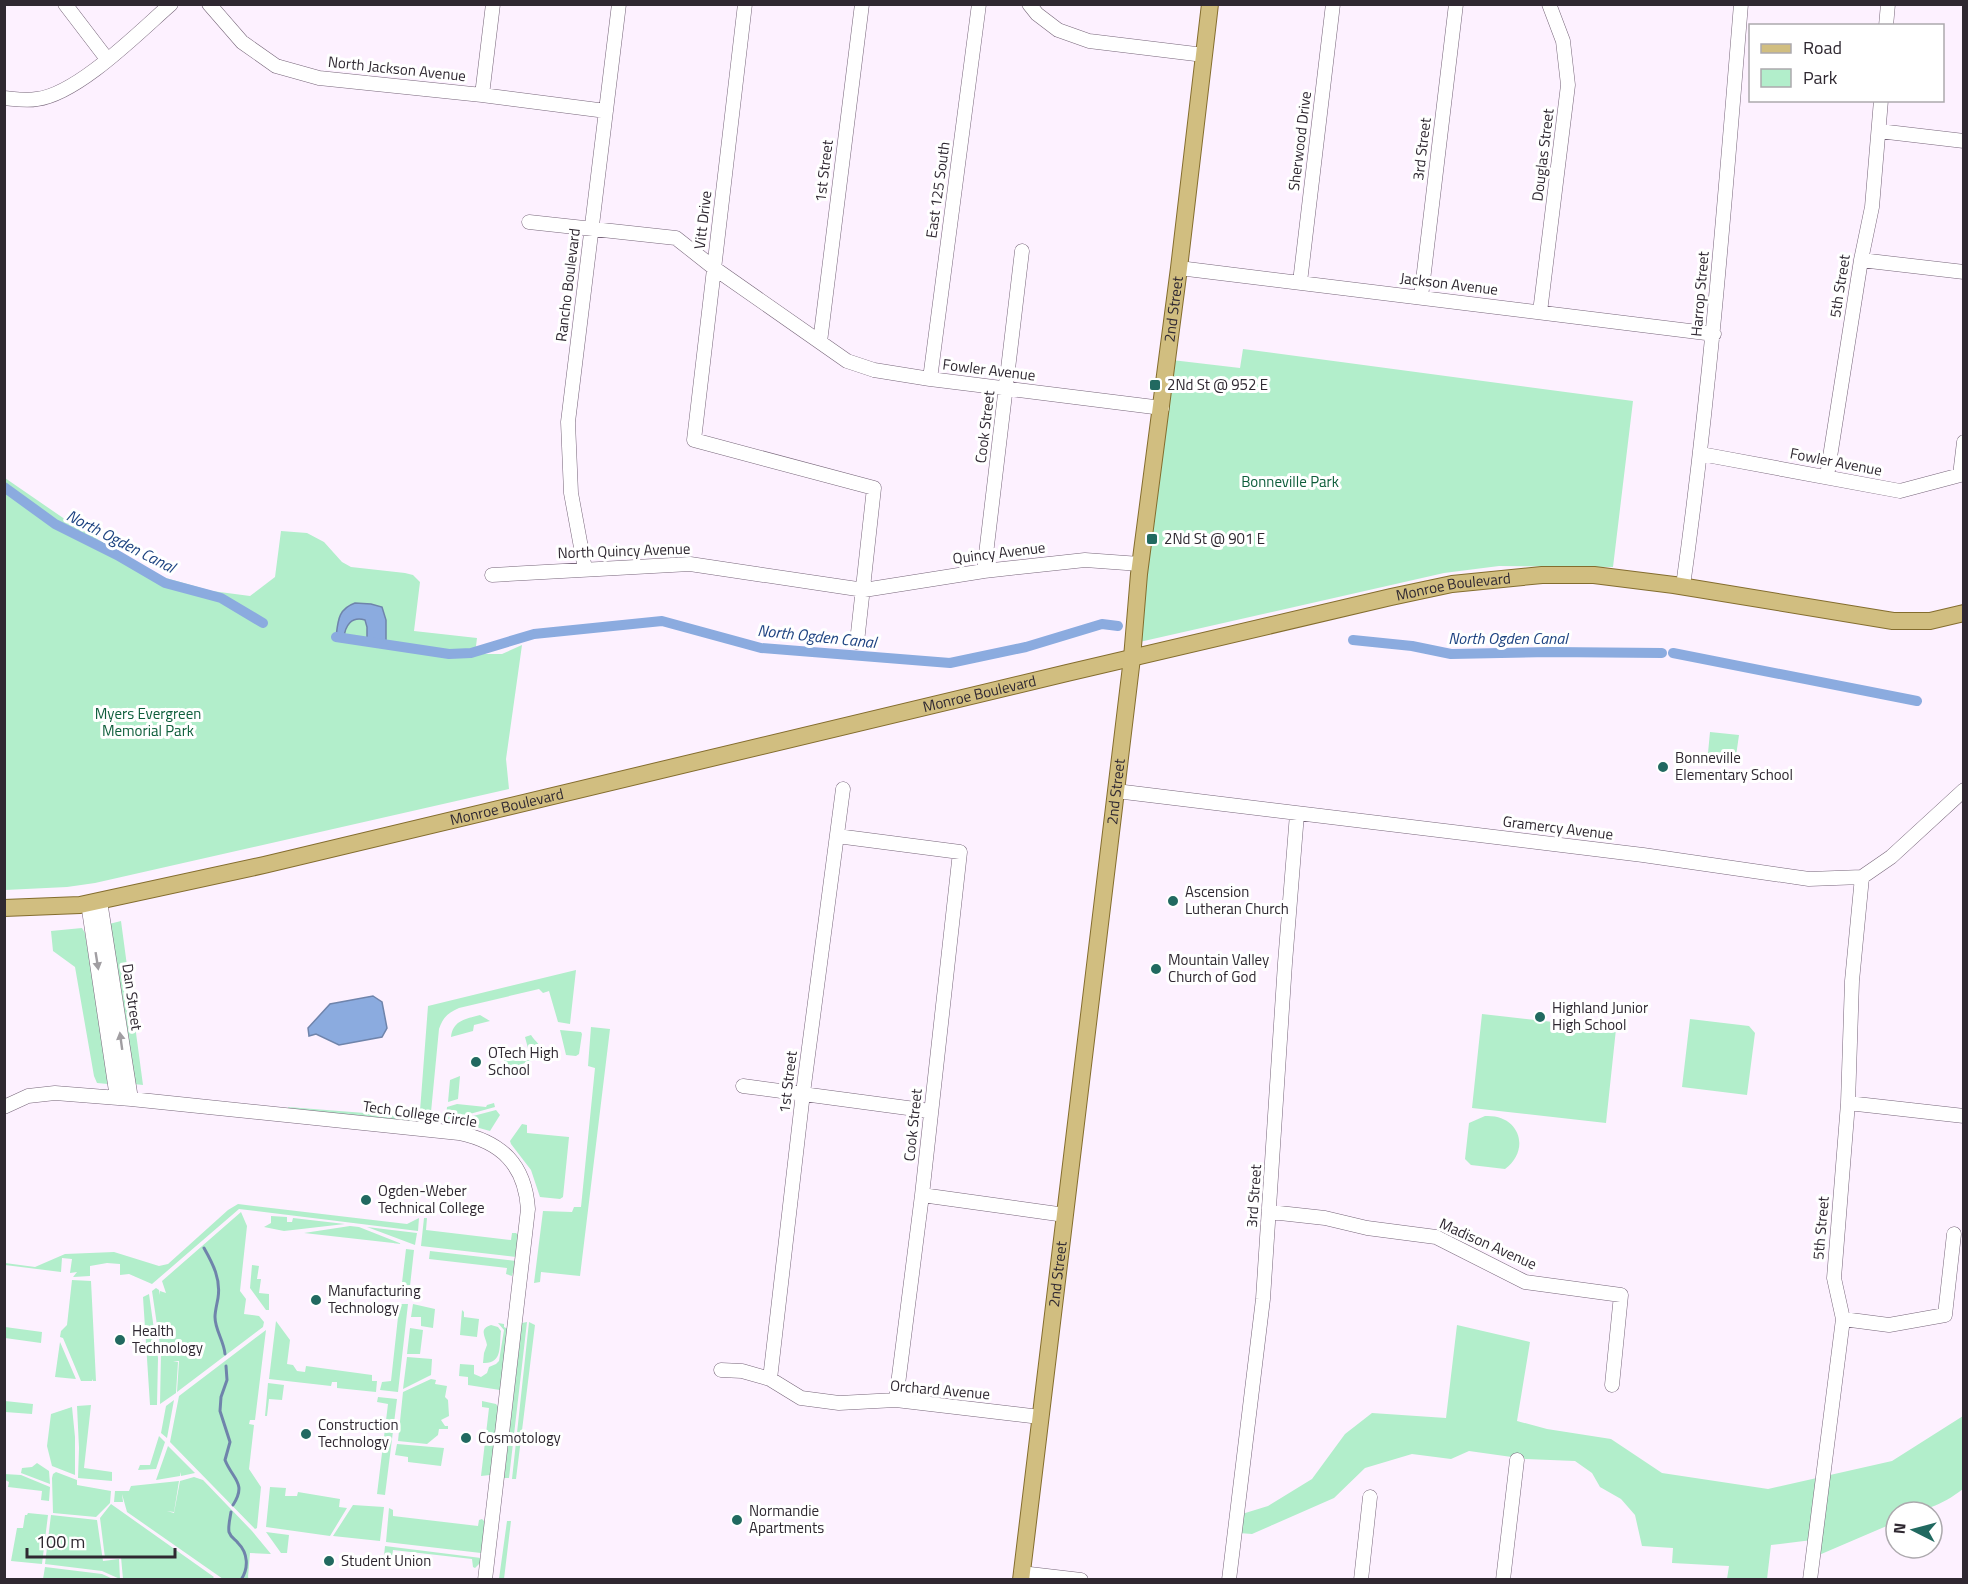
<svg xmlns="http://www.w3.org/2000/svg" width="1968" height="1584" font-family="'Titillium Web',sans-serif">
<rect width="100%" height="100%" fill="#fdf1ff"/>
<path fill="#b2eecb" d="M1243,349l390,52 -20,166 -114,-1 -55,7 -309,70 37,-283 68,8z
M5,478l64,44 90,54 53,15 38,5 25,-19 6,-46 26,2 17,9 18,20 9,5 54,6 8,2 7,7 -6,49 63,7 -2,16h27l20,-9 -16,114 3,30 -414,94 -28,4 -62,3z
M1710,732l29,3 -3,21 -28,-3z
M121,921l22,164 -9,-1 -25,-160z
M82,928l3,5 24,145 -1,6 -11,-1 -3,-7 -19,-109 -22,-16 -2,-20z
M576,970l-6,54 -12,-2 -9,-31 -6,2 -4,-4 -80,19c-11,5 -16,9 -20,21l-8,83 -11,-1 8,-105z
M1482,1014l134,15 -10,94 -134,-15z
M480,1015l10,6 -16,4 -1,6 -22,6c2,-17 15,-18 29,-22z
M1690,1019l59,7 6,7 -8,62 -65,-8z
M591,1027l19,2 -30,247 -39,-4 -1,10 -6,1 9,-72 29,1 2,-5h7l14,-139 -7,-2z
M560,1030l21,2 1,2 -3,20 -3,2 -10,-1z
M531,1035c5,8 14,12 9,23l-33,11 -3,-10 25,-7 -4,-15z
M460,1076l-2,23 -10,3 2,-22z
M494,1103l1,4 -47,13 -2,-2 1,-11 10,-3 29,3 1,-2z
M288,1107l141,11 -4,8 -135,-14z
M496,1110l4,5 -10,16 -36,-10z
M1485,1116c35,-2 46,34 20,53l-34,-4 -6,-6 4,-36z
M522,1124l5,1v8l42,4 -6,60 -3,2 -20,-2 -9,-27 -20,-26 -1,-3z
M238,1204l169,20 12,-6 -1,13 -179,-22 -87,75 -23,-10 -9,1v-11l-13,-1 -17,3v10l-17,1 4,-5 -7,1 2,-14 -10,-1 -1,14 -56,-7v-2l30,4 30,-13 49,-2 45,14 9,-2 60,-54z
M241,1212l6,14 -7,65 6,8 -2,15 15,2 5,6 -1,5 -86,65 2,-31h-6l5,1 -2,31 -16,11 1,-52 -9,-61 4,-3 3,2 1,5v-4l6,2 -4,-12z
M271,1216l16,1v5h5l1,-4 52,6 -61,7 -20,-4 7,-4z
M424,1218h3l-1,12 85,10 1,-7h4l3,3 -3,21 -95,-11z
M350,1226l9,1 43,17 -98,-11z
M367,1227l50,6 -2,12z
M406,1249l8,1 -5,45 -8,-4z
M430,1251l86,10 -4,15 -6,-2 1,-6 -78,-9z
M252,1265l7,1 -2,13h4l-2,14 10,1v16h-3l-16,-22z
M72,1280l19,1 5,100h-3l-1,-2v2h-11l-18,-43 -3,-1 1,-6 6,-6z
M149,1294l9,64 -1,47h-7l-7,-108z
M401,1304h7l-10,88 -18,-2 2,-8 9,-1 8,-73z
M413,1304l22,5 -2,19 -12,-2v-9h-10z
M462,1310l2,2v5l15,2 -2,18 -17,-2z
M276,1321l14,19 -3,24 6,1 4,6 8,1 1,-6 66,9v6h5l-1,11 -39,-4v-6h-5l-1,4 -62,-7z
M527,1322l-18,156h-5l18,-155z
M529,1322l6,3 -19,154h-4z
M498,1323l6,1v3l4,2 -8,61 -32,-5v-8l-9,-1 1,-12 14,1v9l7,3 6,-4 2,-6 7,-3 3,-3 5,-31z
M491,1325l7,2 3,4c-2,15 2,33 -18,32l1,-10 3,-8c-1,-8 -9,-16 4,-20z
M1457,1325l73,17 -13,79 30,8 64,10 51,34 106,16 124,-28 71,-45v73c-22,17 -40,23 -67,23v10l-77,33 -7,-15 -41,5 -4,34h-40l2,-13 -57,-3 1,-15 -31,-2 -7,-31 -14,-16 -21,-12 -8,-14 -17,-12 -49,-2 -57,-8 -18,8 -39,-5 -47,14 -31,30 -82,36 -13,-1 3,-19 26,-8 44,-27 33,-45 27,-21 74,5z
M5,1327l37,5 -1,11 -36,-5z
M410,1328l13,2 -3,24h-13z
M266,1330l-11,90h-5l-1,4 5,1 -5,44 12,18 -4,41 -2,1 -85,-87 9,-46z
M60,1342l16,37 -21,-2z
M407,1357l25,2 -1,16 -28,14z
M431,1379l5,1 -1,4 12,2 -2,11 3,3 1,16 -8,4 4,6h3v3h-9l-1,6 -11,9 -29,-3 5,-49z
M268,1383l16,2 -2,15 -13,-1 -2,17h-2z
M378,1397l19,2 -12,96 -8,-1 11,-90 -11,-2z
M174,1400l-7,38 -6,-5 5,-27z
M5,1401l28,3 -1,10 -27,-2z
M482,1401l14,3 3,4 -9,67 -9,1 8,-68 -7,-1z
M91,1405l-7,63 28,4v9l-34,-3 1,-30 -2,-42z
M72,1407l3,30v38l-23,-9 -5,-20 4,-32z
M159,1436l6,6 -9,27 -18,1 2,-5h10z
M397,1444l47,4 -3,18 -33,-4v-5l-13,-2z
M168,1446l27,27 -14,3v-4l-1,4 -24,4z
M37,1463l12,8 1,13 -29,-11 1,-5 10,-1z
M56,1472l21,8v5l34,6 -1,12 -14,14 -43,-4 -1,-35 1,-4z
M4,1474l17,1 29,12 -1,14 -8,-1 1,-9 -34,-4 1,-5 -4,-2z
M194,1477l9,3 49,51 19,23 -21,-1 -2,24 1,2h-26l-96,-67 -5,-18 1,8h-9l1,-11h14l2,-5 48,-5 -5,31 -7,-1 7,2 6,-32z
M270,1487l16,1 -1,8h12l1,-4 42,7 -1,8 8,1 -17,28 -64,-9z
M111,1504l103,73 -2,2h-89l-2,-22 -16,1 -5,-40z
M353,1505l31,2 -4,34 -47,-5z
M389,1508l4,2v6l85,10 1,-6 3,-1 3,3 -4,31 -95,-11z
M28,1513l20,2 -6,49 -31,-3 6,-33h6l2,-13h2z
M51,1515l46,5 6,41 16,-2 1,20 -18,-8 -57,-7z
M507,1521h4l-7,58h-5z
M266,1532l23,3 -2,18h-6z
M385,1546l96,12 -1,5 -5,5 -2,-1 -1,-8 -79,-9 -1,8h-2l-6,-2z
M45,1567l57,7 11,5h-70z"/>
<path fill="#8babdf" stroke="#6f84ab" stroke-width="1.5" d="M355,603l16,1 11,3 4,13v24l-19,-2v-15l-2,-7c-14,-4 -20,6 -21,18l-8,-1c2,-16 2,-28 19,-34z
M373,996l9,6 5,26 -5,9 -43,8 -23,-11 -7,2 -1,-8 22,-24z"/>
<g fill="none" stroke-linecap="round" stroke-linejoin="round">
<path stroke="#6f84ab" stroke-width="3" d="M204,1248c9,16 17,31 14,50 -1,6 -3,13 -3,19 0,13 9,24 10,37
M226,1366l1,14 -6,17 -1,14 10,31 -5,18c8,20 22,23 8,45
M231,1512c-1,6 -3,14 -2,20 2,6 6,7 9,11 10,10 11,25 3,37"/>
<path stroke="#8babdf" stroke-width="10" d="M4,487l51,37 62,31 48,28 56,15 42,25
M336,637l113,17 22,-1 63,-19 128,-13 99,27 189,15 76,-16 76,-23 16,2
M1353,640l59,6 39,8 99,-2 112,1
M1673,653l244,48"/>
<g stroke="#77667a" stroke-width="15">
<path id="minor" d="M65,4l42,55
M209,4l33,38 34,24 43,12 163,17 124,16
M745,4l-51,436 180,48 -17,154
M1029,4l8,10 21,16 31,11 115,14
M1886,26l2,-22
M482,95l11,-91
M4,98c11,1 22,3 33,1 41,-5 102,-67 134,-95
M1879,131l85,10
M529,222l147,16 38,30 133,93 27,9 56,9 232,29
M1861,260l103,12
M1179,268l535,66
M1300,282l33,-278
M1421,297l35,-293
M1540,312l28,-227 -5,-44 -14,-37
M820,342l42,-338
M930,379l49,-375
M1701,454l199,37 64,-17
M1960,475l4,-33
M1827,476l34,-216 11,-53 9,-107
M585,569l-14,-76 -3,-71 51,-418
M984,571l38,-320
M492,575l198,-11 174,26 120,-19 101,-11 55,4
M1683,586c27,-193 42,-387 58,-582
M1116,791l527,64 166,24 53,-2 29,-20 73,-67
M837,836l123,16 -38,343 -26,205
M100,901l31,198
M88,903l29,195
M743,1086l187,25
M1848,1103l116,13
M4,1107l24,-11 27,-3 76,6 328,34c43,9 66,32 69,76l-43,371
M922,1195l143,20
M1270,1212l55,6 42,10 69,9 89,45 96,13 -9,90
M1843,1319l46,6 56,-10 9,-81
M721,1370l21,1 28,8 31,19 38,5 57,-3 144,17
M770,1379l33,-286 40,-304
M1021,1573l60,7
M1229,1580l34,-281 22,-336 12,-149
M1361,1580l9,-83
M1503,1580l14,-120
M1810,1580l33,-261 -9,-41 14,-175 4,-122 10,-104"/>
</g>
<g stroke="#846d2e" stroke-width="18">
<g id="major">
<path id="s1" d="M4,908l76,-3 184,-40 803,-192 324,-76 61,-13 90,-9h52l80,10 219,36h37l34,-8"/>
<path id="s2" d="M1021,1580l111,-922 7,-84 40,-306 31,-264"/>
</g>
</g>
<use href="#minor" stroke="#fff" stroke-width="14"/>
<use href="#major" stroke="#d1be80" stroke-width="16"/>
</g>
<defs><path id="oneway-solid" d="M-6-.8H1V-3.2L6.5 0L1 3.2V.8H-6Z" transform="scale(1.5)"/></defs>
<g fill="#a19ea2">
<use href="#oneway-solid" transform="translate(97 961) rotate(81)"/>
<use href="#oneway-solid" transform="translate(121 1041) rotate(-98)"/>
</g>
<g fill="#216960" stroke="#fff" stroke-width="2">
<rect x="1149" y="379" width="12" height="12" rx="3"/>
<rect x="1146" y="533" width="12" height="12" rx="3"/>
<circle cx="1663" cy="767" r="6"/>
<circle cx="1173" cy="901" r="6"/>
<circle cx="1156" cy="969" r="6"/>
<circle cx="1540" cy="1017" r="6"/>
<circle cx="476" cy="1062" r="6"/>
<circle cx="366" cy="1200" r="6"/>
<circle cx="316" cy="1300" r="6"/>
<circle cx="120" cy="1340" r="6"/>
<circle cx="306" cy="1434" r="6"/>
<circle cx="466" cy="1438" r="6"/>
<circle cx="737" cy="1520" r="6"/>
<circle cx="329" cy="1561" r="6"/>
</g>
<g text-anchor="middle" stroke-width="6" stroke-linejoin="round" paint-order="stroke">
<g font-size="15" fill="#2f2831" stroke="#fff">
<text transform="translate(397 69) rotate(6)" y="5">North Jackson Avenue</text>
<text transform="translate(1300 141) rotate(-83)" y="5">Sherwood Drive</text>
<text transform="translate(1422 149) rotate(-83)" y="5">3rd Street</text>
<text transform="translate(1543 155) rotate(-83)" y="5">Douglas Street</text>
<text transform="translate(824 171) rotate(-83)" y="5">1st Street</text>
<text transform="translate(938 190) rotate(-82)" y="5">East 125 South</text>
<text transform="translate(703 220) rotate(-83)" y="5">Vitt Drive</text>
<text transform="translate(1449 284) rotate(7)" y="5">Jackson Avenue</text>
<text transform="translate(568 285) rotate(-83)" y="5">Rancho Boulevard</text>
<text transform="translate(1840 286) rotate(-81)" y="5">5th Street</text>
<text transform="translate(1700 294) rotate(-85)" y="5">Harrop Street</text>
<text dy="5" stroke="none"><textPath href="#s2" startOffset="1280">2nd Street</textPath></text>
<text transform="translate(989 370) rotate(7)" y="5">Fowler Avenue</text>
<text transform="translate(985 427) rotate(-83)" y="5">Cook Street</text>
<text transform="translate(1836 462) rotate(11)" y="5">Fowler Avenue</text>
<text transform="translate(624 551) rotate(-2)" y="5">North Quincy Avenue</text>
<text transform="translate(999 553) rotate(-7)" y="5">Quincy Avenue</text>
<text dy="5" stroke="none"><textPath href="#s1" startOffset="1486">Monroe Boulevard</textPath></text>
<text dy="5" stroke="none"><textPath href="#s1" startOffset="1000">Monroe Boulevard</textPath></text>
<text dy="5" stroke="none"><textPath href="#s2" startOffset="794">2nd Street</textPath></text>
<text dy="5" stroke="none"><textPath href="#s1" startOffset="514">Monroe Boulevard</textPath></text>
<text transform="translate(1558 828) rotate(7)" y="5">Gramercy Avenue</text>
<text transform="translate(132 997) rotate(82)" y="5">Dan Street</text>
<text transform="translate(788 1082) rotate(-83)" y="5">1st Street</text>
<text transform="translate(420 1114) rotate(8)" y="5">Tech College Circle</text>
<text transform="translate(913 1125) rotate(-84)" y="5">Cook Street</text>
<text transform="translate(1254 1196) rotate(-86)" y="5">3rd Street</text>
<text transform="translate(1821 1228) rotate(-85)" y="5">5th Street</text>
<text transform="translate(1488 1244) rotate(24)" y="5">Madison Avenue</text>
<text dy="5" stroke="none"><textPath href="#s2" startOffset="308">2nd Street</textPath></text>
<text transform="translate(940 1390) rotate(5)" y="5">Orchard Avenue</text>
</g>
<g font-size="15" fill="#2f2831" stroke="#fff" text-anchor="start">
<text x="1167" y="390">2Nd St @ 952 E</text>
<text x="1164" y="544">2Nd St @ 901 E</text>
<text x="1675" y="763">Bonneville<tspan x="1675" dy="17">Elementary School</tspan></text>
<text x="1185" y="897">Ascension<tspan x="1185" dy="17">Lutheran Church</tspan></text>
<text x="1168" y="965">Mountain Valley<tspan x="1168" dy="17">Church of God</tspan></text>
<text x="1552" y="1013">Highland Junior<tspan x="1552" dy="17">High School</tspan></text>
<text x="488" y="1058">OTech High<tspan x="488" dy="17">School</tspan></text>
<text x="378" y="1196">Ogden-Weber<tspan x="378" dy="17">Technical College</tspan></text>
<text x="328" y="1296">Manufacturing<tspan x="328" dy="17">Technology</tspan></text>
<text x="132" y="1336">Health<tspan x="132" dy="17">Technology</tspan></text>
<text x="318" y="1430">Construction<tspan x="318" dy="17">Technology</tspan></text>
<text x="478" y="1443">Cosmotology</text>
<text x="749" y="1516">Normandie<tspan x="749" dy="17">Apartments</tspan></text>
<text x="341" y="1566">Student Union</text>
</g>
<g font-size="15" fill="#0e5d3b" stroke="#fff">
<text x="1290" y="487">Bonneville Park</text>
<text x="148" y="719">Myers Evergreen<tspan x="148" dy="17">Memorial Park</tspan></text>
</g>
<g font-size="16" font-style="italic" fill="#1d4381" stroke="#fff">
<text transform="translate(121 541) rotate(27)" y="6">North Ogden Canal</text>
<text transform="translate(817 636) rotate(6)" y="6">North Ogden Canal</text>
<text x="1508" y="644">North Ogden Canal</text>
</g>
</g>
<rect width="1968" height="1584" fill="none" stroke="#2f2831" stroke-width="12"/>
<rect x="1749" y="24" width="195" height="78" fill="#ffffff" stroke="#aca9ad" stroke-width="1.5"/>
<rect x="1761" y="44" width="30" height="9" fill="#d1be80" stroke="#aca9ad" stroke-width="1.5"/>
<text x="1803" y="54" font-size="18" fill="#2f2831">Road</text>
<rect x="1761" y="69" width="30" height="18" fill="#b2eecb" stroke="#aca9ad" stroke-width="1.5"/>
<text x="1803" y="84" font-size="18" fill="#2f2831">Park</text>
<g transform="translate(1914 1530) rotate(276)"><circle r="28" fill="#ffffff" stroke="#aca9ad" stroke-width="1.5"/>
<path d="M0-4.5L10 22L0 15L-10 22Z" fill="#216960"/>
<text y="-9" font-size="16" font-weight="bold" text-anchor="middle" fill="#2f2831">N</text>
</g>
<path d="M27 1548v9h148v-9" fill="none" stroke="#2f2831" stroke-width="3"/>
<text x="36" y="1548" font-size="18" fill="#2f2831" stroke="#ffffff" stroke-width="4.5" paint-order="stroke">100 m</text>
</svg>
